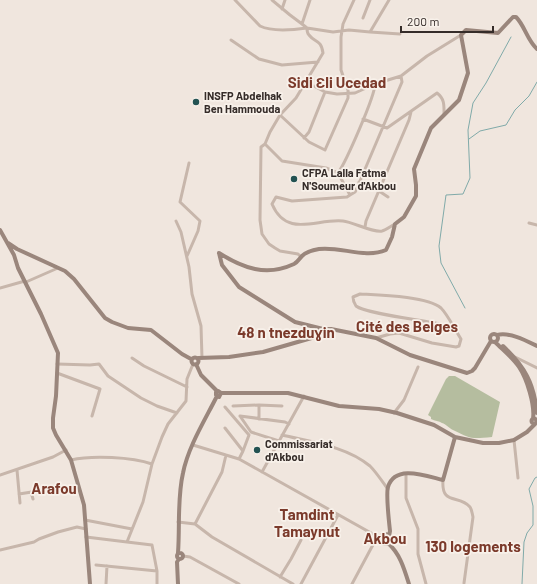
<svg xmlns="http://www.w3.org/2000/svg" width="537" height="584" font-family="Barlow,sans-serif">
<rect width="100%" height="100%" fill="#f0e6de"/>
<path fill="#b5bd9f" d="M449,376h6l45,26 -8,35c-21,2 -21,2 -39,-7 -4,-2 -7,-6 -11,-7 -3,-2 -7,-2 -11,-4v-2l-3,-2 18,-36z"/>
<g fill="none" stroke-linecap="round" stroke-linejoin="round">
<path stroke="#80aaa9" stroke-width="1" d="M469,139l11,-8 26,-6 9,-15 14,-14 8,-14
M465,308l-24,-45 -2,-17 7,-51 17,-1 7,-16 -2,-48 5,-27 13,-20 25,-46
M522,584l2,-42 3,-9 6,-8v-19l-4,-17 6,-11 2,-1"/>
<path stroke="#c7b6ab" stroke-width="3" d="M235,0l25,26c12,6 33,4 47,2
M272,0l18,15 12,9
M282,9l3,-9
M363,18l7,-18
M307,28l-5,-4 8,-24
M370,32l30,2
M231,40l28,19 23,6 36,-3
M314,86l11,6 12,2 18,-1 20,-9 26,-8 26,-20 34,-21
M280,115l29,27 16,8 23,-52v-8l-7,-20v-33l2,-13 11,-24
M363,119l24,9 50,-35c8,6 7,13 7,22
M304,138l5,-6 16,-40
M265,144l17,17 44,7 12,5 12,22 -3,2 -55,4 -16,-4 -4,7c15,35 45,14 71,17 10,1 30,12 39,10 4,-1 9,-5 13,-7
M338,173c8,-11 37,-77 37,-89
M359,182l20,9 9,6
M350,195l5,-3 2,-4 45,-106 -1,-6
M176,221l5,11 8,35 3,27 9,32 1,32
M529,223l8,2
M365,227l1,-6 43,-101 2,-8
M187,256l11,-25 2,-10 -20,-19 9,-39
M301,257l-3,-3 -18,-3 -5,-3 -6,-4 -7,-10 -2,-14 1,-73 4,-3 5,-12 10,-17 16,-17 27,-45c-2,-14 -8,-10 -14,-18 -2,-2 -2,-5 -2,-7l26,4 16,-2 21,2 19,-32
M26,282l32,-14
M0,288l25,-7
M376,338l14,-4 9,-1 33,10 24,4 3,-1 2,-7c-6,-9 -13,-24 -20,-31 -14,-12 -63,-13 -81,-14l-7,3c0,3 1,6 3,9 10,8 68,14 84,18 5,1 10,3 15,5
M515,357l22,11
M132,358l12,8 43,21
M57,364l33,1 9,-1 9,12 33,22 16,8 20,7
M57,373l43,16 -8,27
M233,406l26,-1 23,1
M225,407l24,28 -6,16
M394,413l10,-13 14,-33
M240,416l45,6 4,2
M240,416l11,16 28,9
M259,419v-14
M536,420h1
M536,423l1,-1
M225,428l18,23 -4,8
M282,435c29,7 64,11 88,31 6,6 12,15 17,22
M514,440l4,38
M193,445l46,14 141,79
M71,460c21,-5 61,-3 81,4
M17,470l3,33
M262,472l42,-76
M406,474v24l12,31v25l8,30
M0,475l53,-18 13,-7
M443,480c-2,26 16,14 27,27 2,3 2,6 3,10l-9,66
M31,492l2,7
M19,494l19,-3
M85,520l47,9
M178,522l17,2 17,13 81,47
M195,524l27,-52 4,-17
M86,537l41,5
M0,550l34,-8 5,-3 19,-7 19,-5 9,2
M183,556l7,1 49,27
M96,565l61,6
M280,577l11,-18 10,-19
M106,584l1,-18
M157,584v-13l-5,-26 -25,-3 16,-40 9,-38 10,-27 6,-13 18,-23 1,-22 6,-15
M301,584l37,-69
M352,584l23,-43h5"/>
<path stroke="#9a867c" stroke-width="4" d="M0,230l14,25 4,13 23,46 17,39 -2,43 -3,22v10l3,7 15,25 13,45 6,79
M8,243l9,6 48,22 9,8 31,39 7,4 16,6 23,2 31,24 9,5
M219,253c24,15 47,24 75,11 4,-2 5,-5 8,-8 4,-4 11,-6 17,-7 21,-3 46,10 67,1l6,-13 3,-13 9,-7 12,-21v-11l-2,-16 17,-41 28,-28 9,-27 -7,-38 5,-5 32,3 15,-16h3c9,9 11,23 21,32
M219,253l3,12 17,22 56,35 28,7
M490 338a4 4 0 1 1 8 0a4 4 0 1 1-8 0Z
M497,335c13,-3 28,5 40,11
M495,342c8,8 18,16 24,25 8,12 16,38 14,52
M503,346c22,21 31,37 34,67
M191.5 361a3.5 3.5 0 1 1 7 0a3.5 3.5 0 1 1-7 0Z
M198,358l31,-1 34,-5 52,-15 8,-8h8l45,9 34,17 57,18 5,-2 3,-3 16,-27
M196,364l5,11 16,16
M221,393l-2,4 -3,-2v-3l2,-1 3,2h67l51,13 40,3 18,4 37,12 21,12 28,6h16l15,-3 13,-8 8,-8
M531.5 421a2.5 2.5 0 1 1 5 0a2.5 2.5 0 1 1-5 0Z
M380 539a5 5 0 1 1 10 0a5 5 0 1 1-10 0Z
M389,536l1,-5c-1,-9 -4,-37 -2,-44 7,-23 38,-11 55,-7l12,-43
M388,543c12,11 16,25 21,41
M178,553c2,-27 -1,-54 5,-80 5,-26 22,-53 34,-77
M177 556a3 3 0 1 1 6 0a3 3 0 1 1-6 0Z
M178,584l-1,-22 2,-3"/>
</g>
<g fill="#235252" stroke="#f8f1ea" stroke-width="1.5">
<circle cx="196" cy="102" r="4"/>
<circle cx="294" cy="179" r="4"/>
<circle cx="257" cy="450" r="4"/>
</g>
<g text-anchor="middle" stroke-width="3.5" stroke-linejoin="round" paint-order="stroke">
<g font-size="11" font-weight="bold" fill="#352c29" stroke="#f8f1ea" text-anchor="start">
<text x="204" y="100">INSFP Abdelhak<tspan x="204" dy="13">Ben Hammouda</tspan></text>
<text x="302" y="177">CFPA Lalla Fatma<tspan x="302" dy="13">N'Soumeur d'Akbou</tspan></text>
<text x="265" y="448">Commissariat<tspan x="265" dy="13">d'Akbou</tspan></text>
</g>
<g font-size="15" font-weight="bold" fill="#7b3a2b" stroke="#f8f1ea">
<text x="337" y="88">Sidi Ɛli Ucedad</text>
<text x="407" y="332">Cité des Belges</text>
<text x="286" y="338">48 n tnezduɣin</text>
<text x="54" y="494">Arafou</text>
<text x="307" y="520">Tamdint<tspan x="307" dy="17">Tamaynut</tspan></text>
<text x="385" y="544">Akbou</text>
<text x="473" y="552">130 logements</text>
</g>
</g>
<path d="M401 26v6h92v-6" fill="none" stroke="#352c29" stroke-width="2"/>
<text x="407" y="26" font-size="12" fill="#352c29" stroke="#f8f1ea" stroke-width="3" paint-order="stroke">200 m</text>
</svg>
